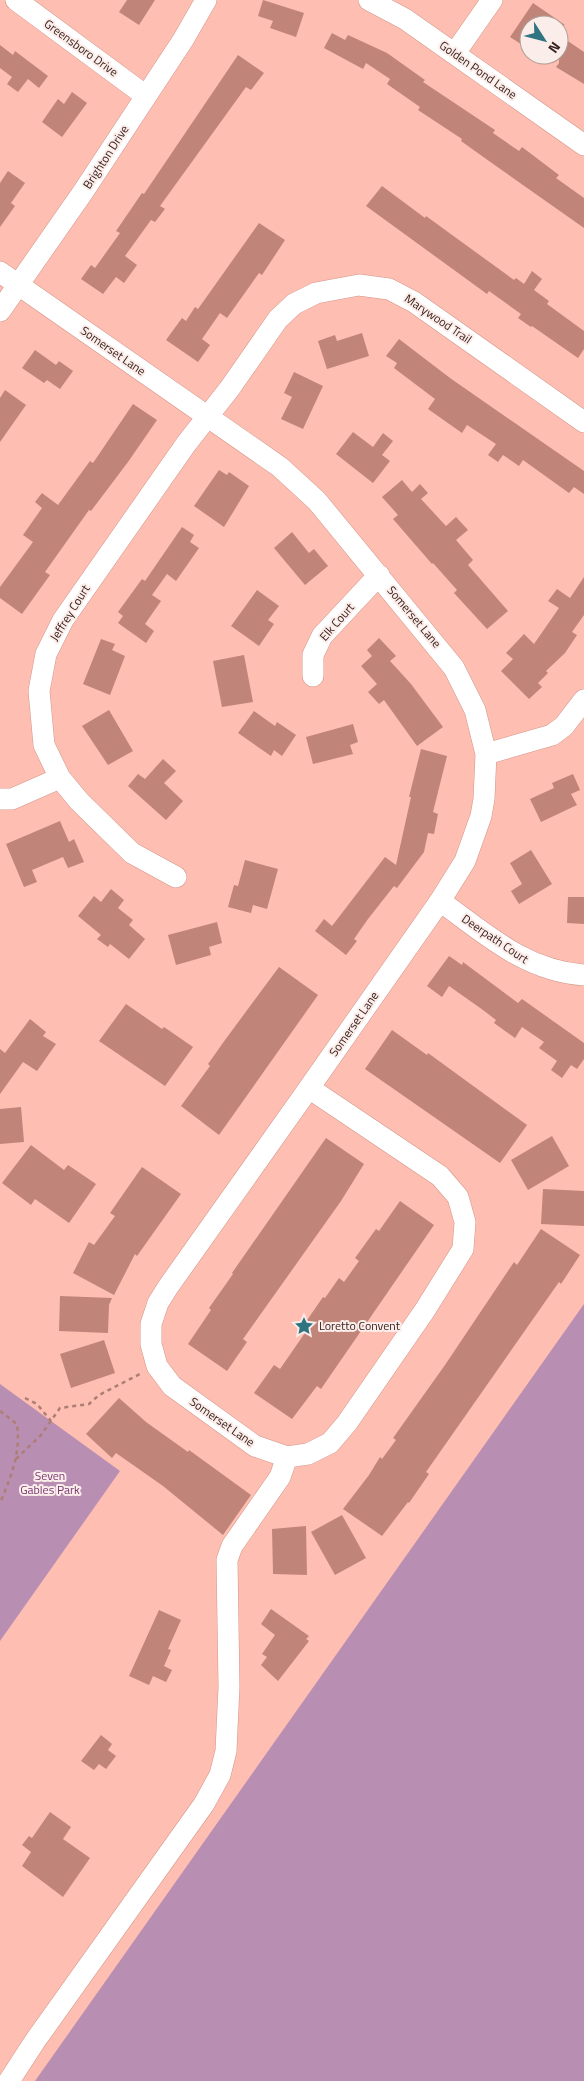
<svg xmlns="http://www.w3.org/2000/svg" width="584" height="2081" font-family="'Titillium Web',sans-serif">
<rect width="100%" height="100%" fill="#febeb2"/>
<path fill="#b88eb2" d="M584,1304v777h-549z
M0,1384l120,87 -120,170z"/>
<path fill="#c08479" d="M127,0h28l-16,25 -20,-13z
M263,0l41,13 -8,24 -26,-9 3,-7 -15,-5z
M533,3l32,22h-36v15l-5,6 -14,-9z
M332,33l13,7 3,-5 39,18 38,27 -2,2 72,48 -2,3 26,18 3,-4 37,28 -3,3 28,20v30l-88,-62 -35,-25 1,-2 -44,-29 2,-3 -33,-23 3,-5 -24,-16 -3,6 -39,-21z
M559,35l25,17v32l-28,-17 3,-4z
M0,45l13,10 2,-4 33,25 -9,12 -11,-9 -10,13 -11,-8 5,-7 -12,-9z
M238,55l26,18 -13,17 -5,-3 -86,119 5,3 -10,13 -4,-2 -26,36 12,9 -13,18 -8,-6 -13,17 -22,-15 10,-14 4,3 25,-35 -4,-2 26,-38 2,1z
M72,92l15,11 -25,34 -20,-15 16,-23 6,5z
M8,171l17,12 -14,20 4,3 -15,21v-44z
M382,186l43,32 1,-2 88,64 2,-2 8,6 8,-13 10,8 -8,11 15,11 -2,3 37,27v18l-6,9 -46,-32 -1,1 -13,-9 3,-4 -32,-23 -2,3 -121,-88z
M259,223l26,17 -23,35 -3,-2 -32,45 -7,-5 -18,26 8,6 -12,17 -32,-22 16,-22 4,3 9,-14 3,2z
M362,333l7,23 -42,13 -9,-28 17,-6 2,6z
M399,339l51,39 134,93v23l-10,-7 -5,6 -46,-33 -4,6 -16,-11 -5,7 -10,-7 8,-11 -29,-19 -5,8 -34,-24 7,-10 -41,-31 3,-5 -11,-7z
M35,350l21,15 3,-4 14,10 -13,18 -13,-9 -3,3 -22,-15z
M294,372l29,14 -20,43 -22,-10 11,-22 -8,-4z
M5,390l21,15 -26,37v-44z
M133,404l24,16 -29,42 -37,49 -2,-1 -44,62 5,3 -28,39 -22,-16v-11l33,-45 -10,-7 19,-27 -7,-6 7,-9 16,12 32,-44 3,2z
M353,432l20,15 10,-14 10,8 -11,14 8,6 -17,22 -37,-29z
M219,470l8,5 2,-3 20,14 -25,41 -30,-21z
M402,480l10,12 8,-8 8,9 -7,6 25,27 10,-9 12,13 -12,10 17,20 -5,5 40,46 -21,18 -33,-36 3,-3 -24,-27 -1,1 -39,-45 5,-4 -16,-18z
M182,527l12,8 -4,7 9,6 -23,33 -9,-7 -15,21 9,6 -16,23 9,7 -8,12 -28,-20 5,-7 -5,-4 24,-33 3,2z
M292,532l17,21 5,-4 14,17 -23,19 -31,-37z
M584,577v38l-12,17 5,3 -12,18 -19,18 2,2 -10,10 4,4 -13,12 -28,-28 12,-12 -7,-6 18,-19 10,10 25,-36 -11,-7 9,-12 13,9z
M257,590l22,16 -11,14 6,4 -15,22 -28,-20z
M379,638l17,18 -6,5 21,23 32,43 -26,19 -33,-46 -5,4 -11,-12 9,-8 -16,-18 11,-10 -5,-6z
M101,639l14,5 -3,6 13,6 -15,39 -27,-11z
M244,655l9,47 -31,5 -9,-46z
M109,710l24,41 -25,14 -26,-39z
M254,711l21,15 2,-4 19,13 -14,21 -8,-6 -3,6 -33,-23z
M353,724l5,18 -8,3 3,9 -40,10 -7,-27z
M421,749l26,7 -14,56 5,2 -4,20 -6,-1 -4,19 -27,36 -3,-2 -26,33 -14,20 3,2 -11,14 -31,-24 9,-12 8,7 53,-69 11,8 15,-68h-2z
M163,759l13,12 -12,12 19,18 -17,19 -38,-34 10,-12 7,5z
M573,774l7,16 -9,4 6,11 -36,17 -11,-23 24,-11 -2,-5z
M60,821l9,21 5,-3 10,23 -16,6 -5,-11 -31,13 5,12 -13,5 -18,-43z
M531,850l21,34 -33,20 -8,-13 11,-7 -12,-21z
M245,860l33,9 -11,40 -14,-4 -2,8 -23,-6 6,-22 4,1z
M111,889l13,11 -6,8 15,12 -4,5 16,14 -16,20 -19,-15 -2,3 -11,-8 4,-4 -23,-19 16,-20 7,6z
M568,897h16v27l-17,-1z
M217,922l5,21 -13,4 2,8 -35,10 -8,-30z
M449,956l13,9 1,-3 55,41 4,-4 62,44v16l-7,10 -6,-4 -9,13 -11,-8 6,-9 -18,-13 5,-6 -22,-15 -7,11 -21,-15 2,-3 -13,-10 -34,-24 -7,11 -15,-11z
M279,967l39,28 -99,140 -38,-29 29,-40 -2,-2 17,-24z
M126,1004l36,25 2,-2 29,20 -28,39 -66,-45z
M30,1019l16,13 -3,4 13,8 -19,27 -14,-9 -23,32v-45l5,4z
M392,1030l35,25 1,-2 99,72 -27,38 -135,-94z
M21,1107l3,35 -24,2v-35z
M552,1136l17,30 -41,24 -17,-30z
M326,1138l38,26 -23,37 -98,138 4,3 -20,29 -39,-27 23,-34 -2,-2 24,-34 -1,-1z
M31,1145l33,25 4,-5 28,19 -27,39 -34,-24 -4,6 -29,-22z
M142,1167l39,27 -44,62 -2,-2 -21,41 -41,-22 16,-31 5,3 21,-29 -5,-3z
M543,1189l41,2v35l-43,-2z
M400,1201l34,24 -113,164 -4,-3 -25,33 -38,-26 20,-28 6,4 27,-39 -4,-4 20,-29 2,1 14,-20 5,4 15,-21 -4,-3 21,-29 3,2z
M541,1229l39,26 -19,29 -2,-2 -133,190 3,2 -20,29 -1,-1 -26,34 -39,-27 26,-34 11,-18 2,2 14,-19 -3,-2 52,-73 69,-103 3,3z
M60,1296l52,2 -3,7 -1,28 -49,-2z
M104,1340l11,33 -44,15 -11,-34z
M119,1398l27,24 42,30 1,-2 62,45 -28,40 -60,-49 -47,-33 -4,5 -26,-24z
M342,1515l24,43 -31,17 -24,-43z
M306,1526l1,49 -34,-1 -1,-45z
M271,1609l38,27 -3,3 3,2 -31,40 -17,-16 6,-8 -5,-3 13,-19 -14,-11z
M159,1610l22,10 -13,29 3,1 -7,16 8,4 -6,12 -13,-6 -4,9 -20,-9z
M101,1735l11,9 -4,6 8,6 -10,13 -7,-5 -5,6 -13,-9z
M50,1812l21,15 -8,12 27,19 -27,39 -41,-31 9,-14 -9,-7 7,-9 3,2z"/>
<g fill="none" stroke-linecap="round" stroke-linejoin="round">
<g stroke="#d3968a" stroke-width="22">
<path id="minor" d="M16,0l130,96
M369,0l36,19 179,126
M455,53l37,-53
M0,272l280,195 37,34 137,167 21,42 11,44 -2,45 -3,17 -16,45 -25,40 -131,187 131,88 18,21 7,25 -2,27 -38,61 -78,113 -17,20 -22,11 -21,3 -32,-11 -83,-60 -15,-20 -6,-22v-20l7,-21 10,-16 141,-199
M0,311l83,-119 100,-152 23,-40
M313,676v-21l9,-19 57,-61
M486,754l66,-19 12,-9 20,-26
M0,799h12l48,-21
M176,877l-44,-24 -53,-52 -19,-23 -16,-33 -5,-54 7,-37 17,-34 123,-176 44,-56 48,-69 16,-15 22,-11 43,-8 30,4 25,13 170,120
M440,901c46,33 85,70 144,74
M9,2081l26,-40 169,-237 16,-29 6,-24 3,-64 -2,-127 5,-14 48,-69 7,-20"/>
</g>
<path stroke="#ad7e75" stroke-width="2.5" stroke-dasharray="4 4" stroke-linecap="butt" d="M25,1398l12,6 14,17
M0,1411l17,13c4,29 -6,53 -17,79
M16,1459l25,-24 19,-27 29,-4 10,-9 41,-21"/>
<use href="#minor" stroke="#fff" stroke-width="21"/>
</g>
<defs>
<g id="sight-bare" transform="scale(1.5)"><path d="M0-6L1.8-2.2L6-1.7L2.9 1.2L3.7 5.4L0 3.3L-3.7 5.4L-2.9 1.2L-6-1.7L-1.8-2.2Z" fill="#2e7581" stroke="#fbedea" stroke-width="2.5" paint-order="stroke"/></g>
</defs>
<g fill-rule="evenodd">
<use href="#sight-bare" x="304" y="1326"/>
</g>
<g text-anchor="middle" stroke-width="4" stroke-linejoin="round" paint-order="stroke">
<g font-size="12" fill="#3a221e" stroke="#fbedea">
<text transform="translate(81 48) rotate(36)" y="4">Greensboro Drive</text>
<text transform="translate(478 70) rotate(35)" y="4">Golden Pond Lane</text>
<text transform="translate(106 157) rotate(-57)" y="4">Brighton Drive</text>
<text transform="translate(438 319) rotate(34)" y="4">Marywood Trail</text>
<text transform="translate(113 351) rotate(35)" y="4">Somerset Lane</text>
<text transform="translate(70 613) rotate(-58)" y="4">Jeffrey Court</text>
<text transform="translate(414 617) rotate(50)" y="4">Somerset Lane</text>
<text transform="translate(337 622) rotate(-49)" y="4">Elk Court</text>
<text transform="translate(495 939) rotate(34)" y="4">Deerpath Court</text>
<text transform="translate(354 1024) rotate(-55)" y="4">Somerset Lane</text>
<text transform="translate(222 1422) rotate(35)" y="4">Somerset Lane</text>
</g>
<g font-size="12" fill="#3a221e" stroke="#fbedea" text-anchor="start">
<text x="319" y="1330">Loretto Convent</text>
</g>
<g font-size="12" fill="#773971" stroke="#fbedea">
<text x="50" y="1480">Seven<tspan x="50" dy="14">Gables Park</tspan></text>
</g>
</g>
<g transform="translate(544 40) rotate(126)"><circle r="24" fill="#fbedea" stroke="#ae9c98"/>
<path d="M0-4L9 19L0 12L-9 19Z" fill="#2e7581"/>
<text y="-8" font-size="14" font-weight="bold" text-anchor="middle" fill="#3a221e">N</text>
</g>
</svg>
